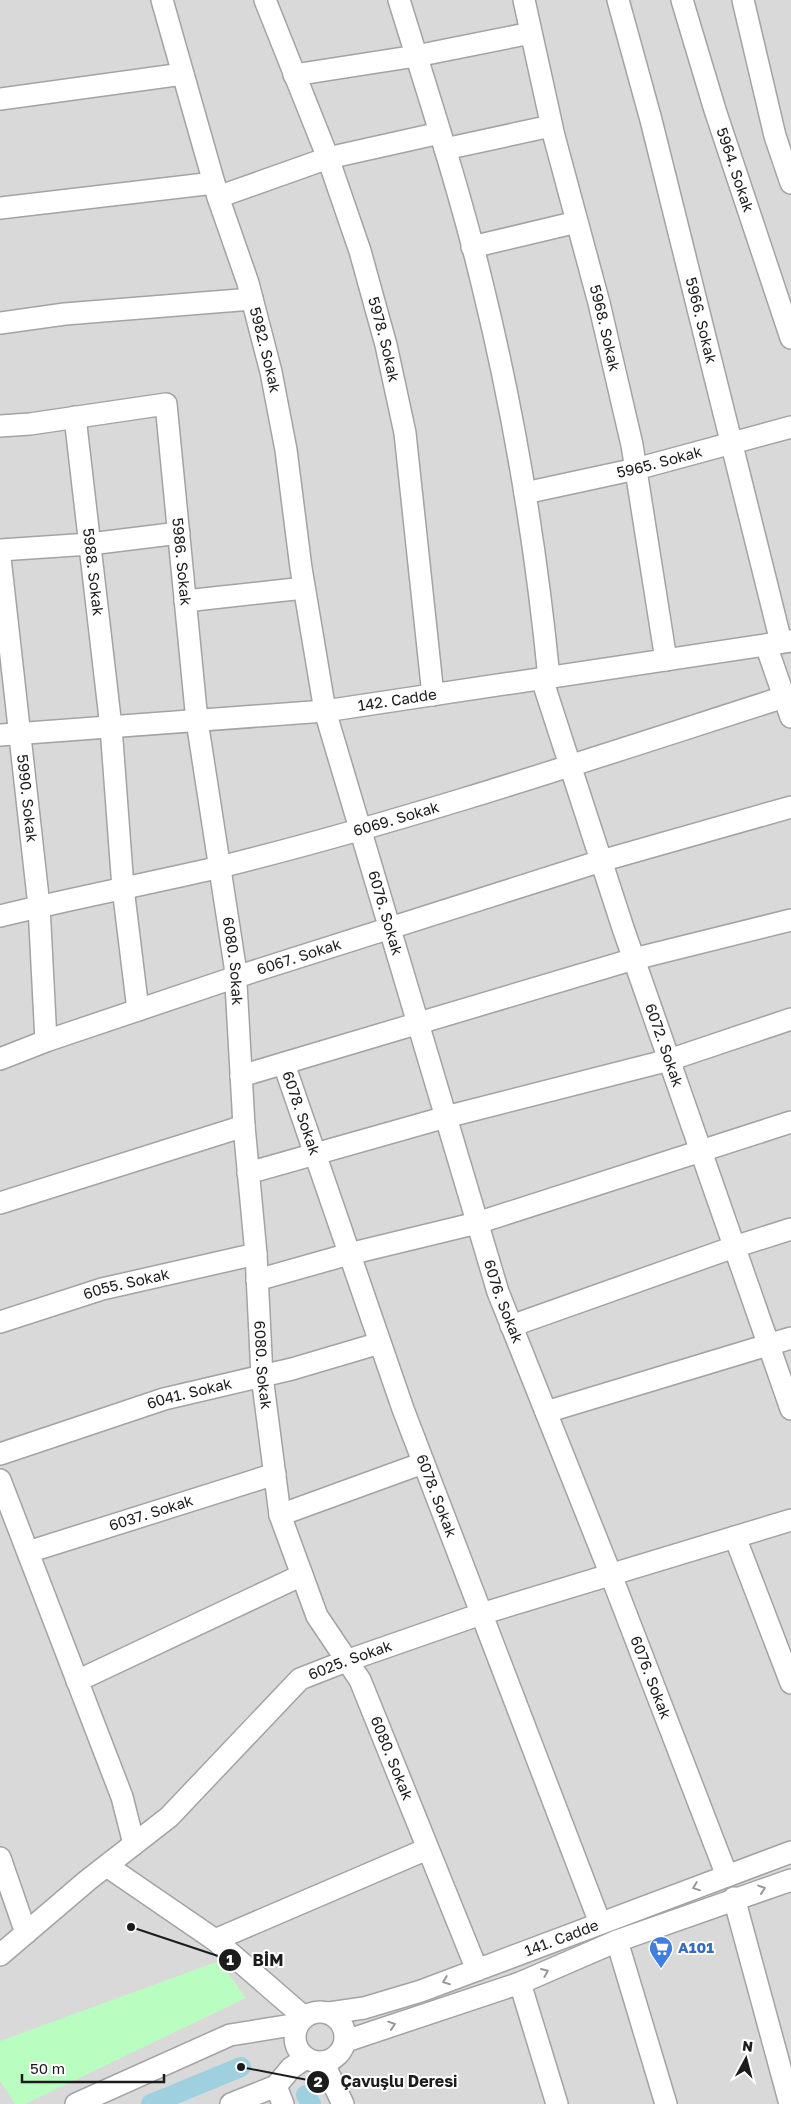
<svg xmlns="http://www.w3.org/2000/svg" width="791" height="2104" font-family="'Golos Text',sans-serif">
<rect width="100%" height="100%" fill="#eeeae1"/>
<path fill="#dad9d9" d="M0,0h791v2104h-791z"/>
<path fill="#bafdc0" d="M219,1961l27,37 -221,106h-10l-15,-23v-40z"/>
<g fill="none" stroke-linecap="round" stroke-linejoin="round">
<path stroke="#9ed0df" stroke-width="20" d="M306,2095l5,9
M151,2104l90,-37"/>
<g stroke="#a3a3a3" stroke-width="24">
<g id="minor">
<path id="s1" d="M162,0l56,197 30,86 23,89 15,78 15,118 24,143 173,581 113,283 116,301"/>
<path id="s2" d="M265,0l63,158 32,93 26,94 19,88 28,262"/>
<path d="M399,0c29,94 60,188 83,283 32,130 54,262 67,395"/>
<path id="s3" d="M524,0l30,136 45,167 33,142 34,215"/>
<path id="s4" d="M618,0l33,120 130,522"/>
<path id="s5" d="M682,0l33,110 76,228"/>
<path d="M743,0l32,136 16,47"/>
<path d="M294,75l122,-19 115,-23"/>
<path d="M0,99l183,-25"/>
<path d="M445,149l106,-23"/>
<path d="M218,197l110,-39 112,-25"/>
<path d="M0,208l214,-25"/>
<path d="M472,247l105,-25"/>
<path d="M0,323l65,-9 187,-15"/>
<path id="s6" d="M75,417l36,310 12,161 15,122"/>
<path id="s7" d="M0,426l30,-2 136,-20 31,317 38,245 9,160 12,128 6,122 18,139 37,101 43,64 117,290"/>
<path id="s8" d="M525,493l111,-24 155,-42"/>
<path d="M0,550l90,-6 89,-11"/>
<path id="s9" d="M0,558l39,348 7,135"/>
<path d="M185,601l119,-13"/>
<path d="M766,645l25,72"/>
<path id="s10" d="M542,679l81,249 168,481"/>
<path id="s11" d="M0,735l325,-24 466,-70"/>
<path id="s12" d="M0,916c73,-18 147,-32 220,-49 190,-47 377,-110 564,-170"/>
<path id="s13" d="M0,1059l46,-18 190,-64 365,-116 190,-54"/>
<path id="s14" d="M284,1064l119,345 197,514"/>
<path d="M241,1076l393,-117 157,-39"/>
<path d="M248,1173l198,-56 223,-57 122,-41"/>
<path d="M0,1203l244,-77"/>
<path d="M257,1280l92,-26 128,-31 314,-101"/>
<path id="s15" d="M0,1322l102,-33 154,-35"/>
<path d="M511,1326l223,-79 57,-18"/>
<path d="M546,1412l245,-74"/>
<path id="s16" d="M0,1454l164,-55 128,-30 88,-26"/>
<path d="M0,1480l122,317 12,47"/>
<path d="M280,1515l143,-52"/>
<path d="M735,1537l56,146"/>
<path id="s17" d="M28,1552l247,-78"/>
<path d="M77,1681l225,-106"/>
<path d="M0,1858l26,75"/>
<path d="M107,1866l108,74 89,77"/>
<path d="M734,1898l56,206"/>
<path d="M215,1940l212,-91"/>
<path d="M617,1941l49,163"/>
<path id="s18" d="M0,1955l88,-75 81,-63 131,-138 46,-18 135,-47 310,-94"/>
<path d="M520,1983l37,121"/>
<circle cx="320" cy="2037" r="25"/>
<path id="s19" d="M329,2013l35,-5 57,-17 370,-139"/>
<path d="M346,2041l174,-58 97,-42 174,-61"/>
<path d="M323,2062l20,42"/>
<path d="M276,2086l7,18"/>
<path d="M76,2104l154,-69 68,-11"/>
<path d="M231,2104l45,-18 15,-18 15,-10"/>
</g>
</g>
<use href="#minor" stroke="#fff" stroke-width="21"/>
</g>
<defs><path id="oneway-chevron" d="M-2-3.5L2.5 0L-2 3.5" fill="none" stroke-width="1.6" stroke-linecap="round" stroke-linejoin="round" transform="scale(1.25)"/></defs>
<g stroke="#999">
<use href="#oneway-chevron" transform="translate(696 1887) rotate(159)"/>
<use href="#oneway-chevron" transform="translate(762 1889) rotate(-18)"/>
<use href="#oneway-chevron" transform="translate(545 1972) rotate(-23)"/>
<use href="#oneway-chevron" transform="translate(446 1981) rotate(159)"/>
<use href="#oneway-chevron" transform="translate(392 2025) rotate(-18)"/>
</g>
<defs>
<g id="supermarket-pin" transform="scale(1.25)"><path d="M0 17L-7.5 6A9.5 9.5 0 1 1 7.5 6Z" fill="#3f7fe0" stroke="#fff"/><path d="M-6-5.5h2.5l.6 2H6L4.5 2H-2.5L-4.4-4H-6ZM-1.5 3.2a1.3 1.3 0 1 0 .1 0ZM3 3.2a1.3 1.3 0 1 0 .1 0Z" fill="#fff"/></g>
</defs>
<g fill-rule="evenodd">
<use href="#supermarket-pin" x="661" y="1948"/>
</g>
<g text-anchor="middle" stroke-width="4" stroke-linejoin="round" paint-order="stroke">
<g font-size="15" fill="#1c1c1c" stroke="#fff">
<text dy="5" stroke="none"><textPath href="#s5" startOffset="178">5964. Sokak</textPath></text>
<text dy="5" stroke="none"><textPath href="#s4" startOffset="331">5966. Sokak</textPath></text>
<text dy="5" stroke="none"><textPath href="#s3" startOffset="338">5968. Sokak</textPath></text>
<text dy="5" stroke="none"><textPath href="#s2" startOffset="360">5978. Sokak</textPath></text>
<text dy="5" stroke="none"><textPath href="#s1" startOffset="365">5982. Sokak</textPath></text>
<text dy="5" stroke="none"><textPath href="#s8" startOffset="138">5965. Sokak</textPath></text>
<text dy="5" stroke="none"><textPath href="#s7" startOffset="326">5986. Sokak</textPath></text>
<text dy="5" stroke="none"><textPath href="#s6" startOffset="156">5988. Sokak</textPath></text>
<text dy="5" stroke="none"><textPath href="#s11" startOffset="399">142. Cadde</textPath></text>
<text dy="5" stroke="none"><textPath href="#s9" startOffset="242">5990. Sokak</textPath></text>
<text dy="5" stroke="none"><textPath href="#s12" startOffset="408">6069. Sokak</textPath></text>
<text dy="5" stroke="none"><textPath href="#s1" startOffset="942">6076. Sokak</textPath></text>
<text dy="5" stroke="none"><textPath href="#s13" startOffset="316">6067. Sokak</textPath></text>
<text dy="5" stroke="none"><textPath href="#s7" startOffset="729">6080. Sokak</textPath></text>
<text dy="5" stroke="none"><textPath href="#s10" startOffset="386">6072. Sokak</textPath></text>
<text dy="5" stroke="none"><textPath href="#s14" startOffset="52">6078. Sokak</textPath></text>
<text dy="5" stroke="none"><textPath href="#s15" startOffset="132">6055. Sokak</textPath></text>
<text dy="5" stroke="none"><textPath href="#s1" startOffset="1348">6076. Sokak</textPath></text>
<text dy="5" stroke="none"><textPath href="#s7" startOffset="1134">6080. Sokak</textPath></text>
<text dy="5" stroke="none"><textPath href="#s16" startOffset="199">6041. Sokak</textPath></text>
<text dy="5" stroke="none"><textPath href="#s14" startOffset="458">6078. Sokak</textPath></text>
<text dy="5" stroke="none"><textPath href="#s17" startOffset="129">6037. Sokak</textPath></text>
<text dy="5" stroke="none"><textPath href="#s18" startOffset="462">6025. Sokak</textPath></text>
<text dy="5" stroke="none"><textPath href="#s1" startOffset="1752">6076. Sokak</textPath></text>
<text dy="5" stroke="none"><textPath href="#s7" startOffset="1554">6080. Sokak</textPath></text>
<text dy="5" stroke="none"><textPath href="#s19" startOffset="245">141. Cadde</textPath></text>
</g>
<g font-size="15" font-weight="bold" fill="#366cbe" stroke="#fff" text-anchor="start">
<text x="678" y="1953">A101</text>
</g>
</g>
<path fill="none" stroke="#1c1c1c" stroke-width="2" d="M131 1927L230 1960M241 2067L318 2082"/>
<g fill="#1c1c1c" stroke="#fff" stroke-width="2">
<circle cx="131" cy="1927" r="5"/>
<circle cx="241" cy="2067" r="5"/>
<circle cx="230" cy="1960" r="12"/>
<circle cx="318" cy="2082" r="12"/>
</g>
<g font-size="15" text-anchor="middle" font-weight="bold" fill="#fff">
<text x="230" y="1965">1</text>
<text x="318" y="2087">2</text>
</g>
<g font-size="16" text-anchor="middle" font-weight="bold" fill="#1c1c1c" stroke="#fff" stroke-width="4" stroke-linejoin="round" paint-order="stroke">
<text x="268" y="1966">BİM</text>
<text x="399" y="2087">Çavuşlu Deresi</text>
</g>
<g transform="translate(746 2059) rotate(7)" stroke="#ffffff" stroke-width="4" paint-order="stroke">
<path d="M0-4L9 19L0 12L-9 19Z" fill="#1c1c1c"/>
<text y="-8" font-size="14" font-weight="bold" text-anchor="middle" fill="#1c1c1c">N</text>
</g>
<path d="M22 2074v8h142v-8" fill="none" stroke="#1c1c1c" stroke-width="2.5"/>
<text x="30" y="2074" font-size="15" fill="#1c1c1c" stroke="#ffffff" stroke-width="4" paint-order="stroke">50 m</text>
</svg>
